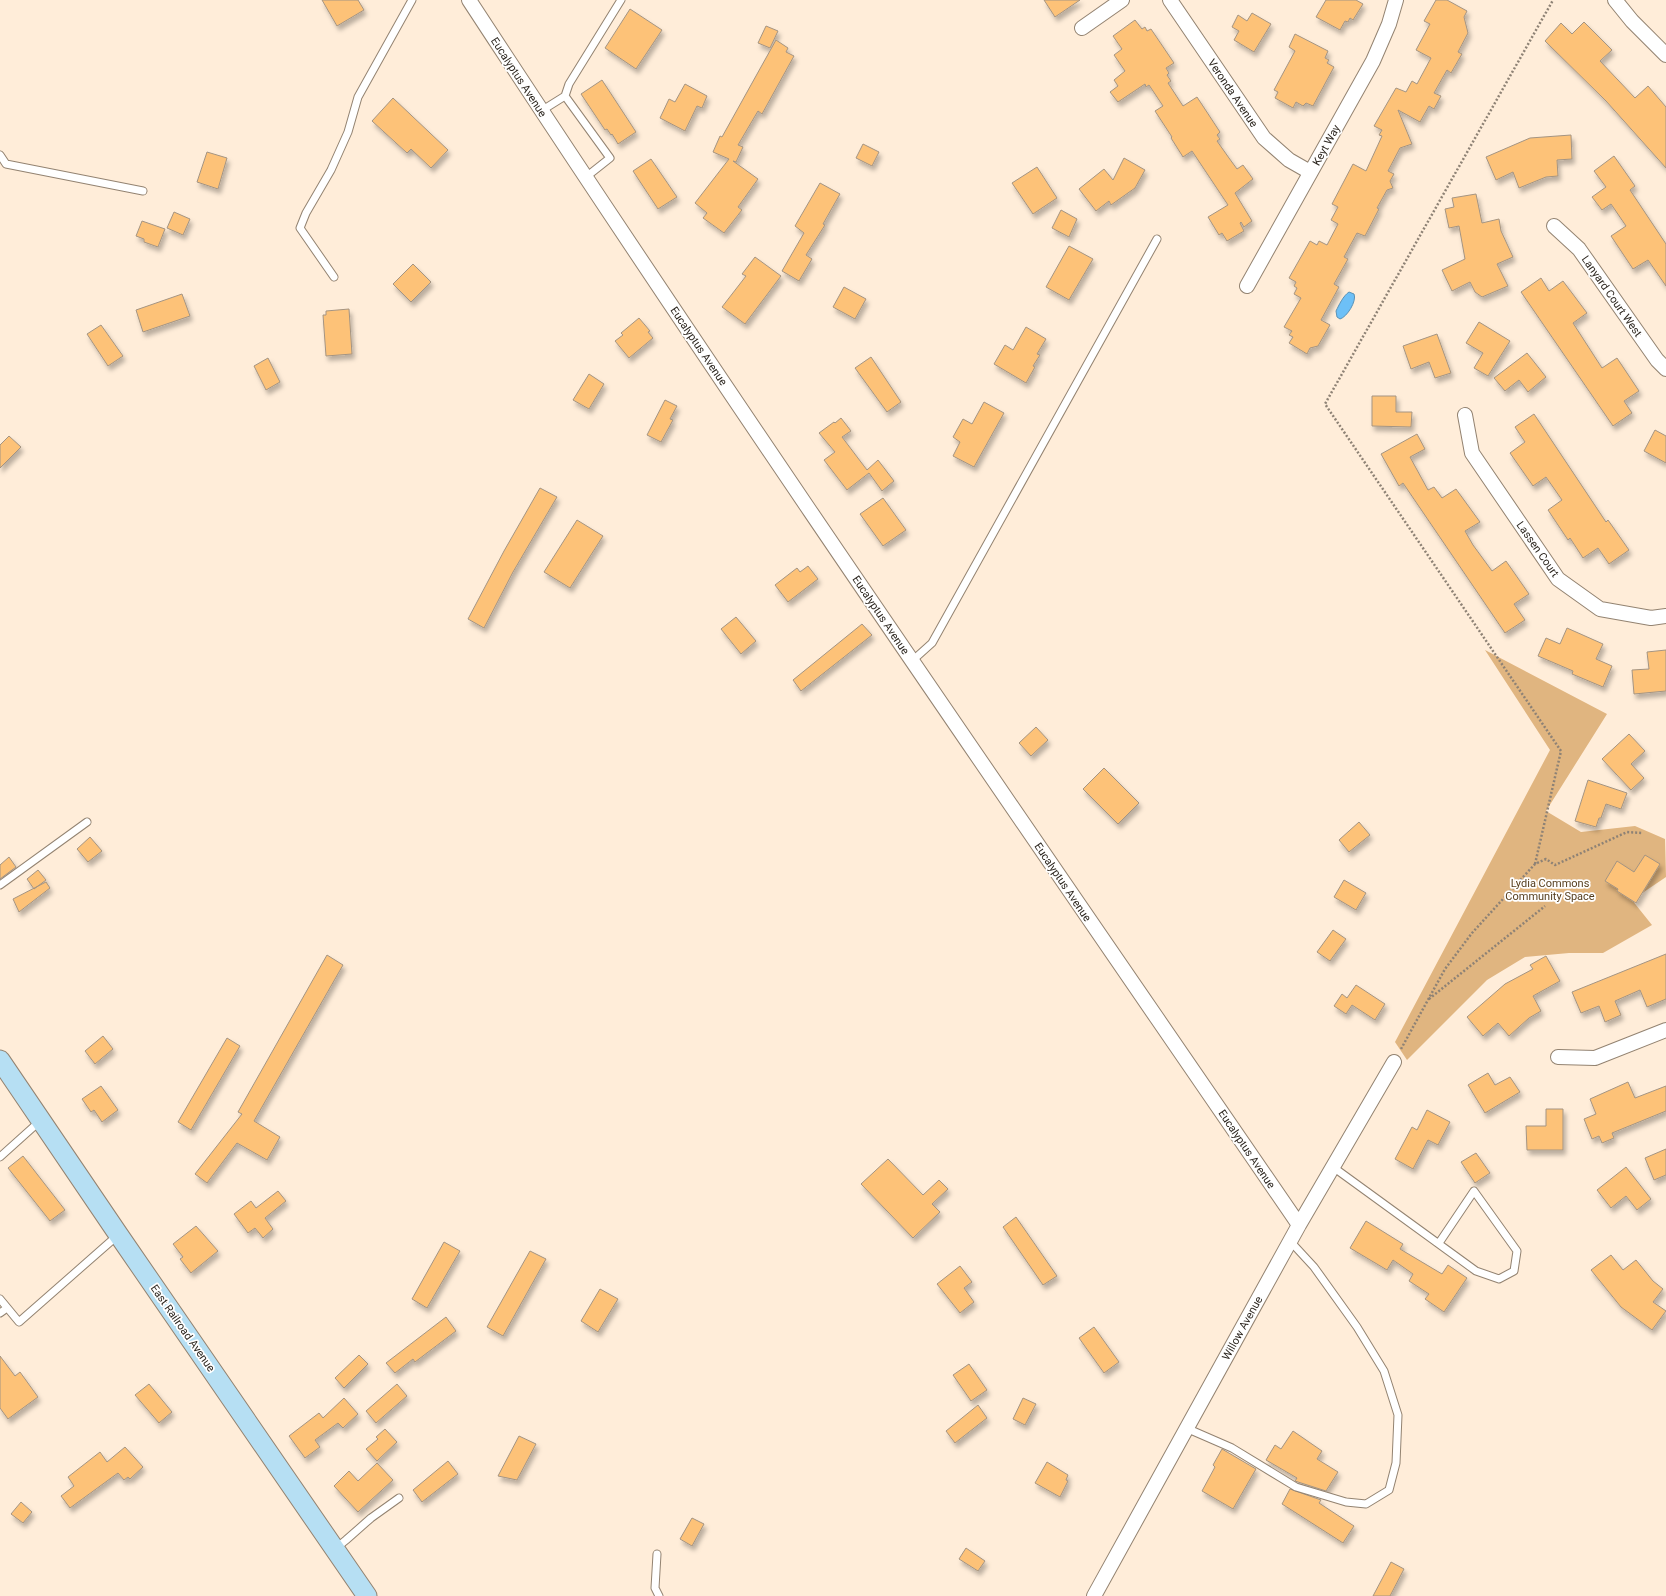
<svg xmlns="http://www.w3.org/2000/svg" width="1666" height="1596" font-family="Roboto,sans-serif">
<defs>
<filter id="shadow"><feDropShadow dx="2.5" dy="4.5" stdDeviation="2" flood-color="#0004"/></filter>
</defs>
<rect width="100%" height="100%" fill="#ffedd9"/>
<path fill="#e0b580" d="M1485,650l122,64 -61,97 35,21 54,-6 30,13 1,38 -34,23 20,25 -49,28h-34l-44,4 -38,23 -80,80 -12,-18 155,-292z"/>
<path fill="#6dc0f7" stroke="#5a92b6" d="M1349,292l5,2c3,7 -7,23 -14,25l-3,-2 -1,-6c3,-6 7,-15 13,-19z"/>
<path fill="#fdc278" stroke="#a49482" filter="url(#shadow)" d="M322,0h36l6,10 -27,16z
M1044,0h36l-25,17z
M1326,0h30l7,4 -10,16 -3,-2 -2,4 -3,-1 -5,9 -24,-13z
M1436,0h11l20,11 -3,6 4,16 -10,19 4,2 -11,19 -4,-3 -13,23 7,3 -7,13 -5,-3 -9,16 -22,-12 14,34 -12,4 -12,23 6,3 -4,7 3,7 -6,2 -10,18 2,1 -14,27 -8,-3 -13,24 4,2 -14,25 5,3 -18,33 9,5 -12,21 -8,2 -3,6 -18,-11 4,-6 -4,-2 3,-4 -8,-4 17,-29 -7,-4 3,-6 -3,-2 2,-4 -7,-4 21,-37 7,4 2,-4 8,4 11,-21 -7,-4 7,-13 -6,-3 21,-40 13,7 16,-35 -3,-1 3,-5 -8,-4 22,-38 10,4 6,-11 5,3 14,-26 -15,-8 14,-26 -6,-3z
M630,9l32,21 -26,39 -31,-21z
M1252,13l19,11 -17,28 -20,-12 5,-9 -7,-4 6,-12 9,6z
M1135,20l7,9 3,-2 2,4 4,-2 23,34 -8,5 3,5 -2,2 4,6 -3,2 15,23 14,-9 23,35 -3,3 3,4 -3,2 12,17 8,11 6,-4 10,14 -18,14 17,28 -8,6 -3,-5 -1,1 4,8 -17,10 -5,-8 -3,2 -11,-18 20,-12 -36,-54 -9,6 -12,-19 1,-1 -17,-26 8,-5 -14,-21 -3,2 -1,-3 -27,18 -8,-10 8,-6 -4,-6 11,-9 -11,-16 8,-6 -9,-13z
M1584,22l28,28 -12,11 35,37 13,-12 18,21v61l-60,-67 -61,-60 16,-18 11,11z
M766,26l12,5 -8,17 -12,-5z
M1295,34l33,17 -3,7 4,2 -2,3 7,4 -21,39 -7,-3 -3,3 -7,-4 -3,6 -18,-10 3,-6 -4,-2 21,-39 -6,-4z
M776,40l12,8 -2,4 8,4 -32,58 -4,-3 -20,34 5,2 -7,15 -3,-1 25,18 -20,28 4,3 -18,23 -21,-15 4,-5 -12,-10 34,-44 -16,-7 7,-16 2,1z
M602,80l34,52 -18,12 -6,-10 -1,1 -4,-6 -2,1 -24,-36z
M685,84l22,12 -5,12 -5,-2 -12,25 -25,-13 9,-19 6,3z
M393,98l55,52 -17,18 -20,-19 -4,4 -35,-32z
M1571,135l1,24 -15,1 1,16 -12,1 -27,11 -6,-16 -17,8 -10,-23 44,-19z
M863,144l16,8 -7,14 -16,-8z
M207,152l20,6 -9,31 -21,-7z
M1614,156l21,30 -5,4 36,54v42l-18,-26 -15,9 -22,-33 15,-10 -15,-22 -9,6 -10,-13 14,-10 -12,-16z
M1124,158l21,12 -10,18 -24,17 -2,-4 -13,10 -17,-22 25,-20 9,11z
M651,159l26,38 -19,12 -25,-38z
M1037,167l20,31 -24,16 -21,-31z
M820,183l20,11 -17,30 2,1 -19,30 6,4 -13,22 -17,-10 22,-38 -9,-7z
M1476,194l6,29 17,-4 2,12 12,26 -16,7 11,22 -26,11 -7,-5 -5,-10 -18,9 -10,-21 23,-11 -6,-33 -10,2 -4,-19 9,-2 -2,-9z
M1061,210l16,9 -8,18 -17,-9z
M174,212l16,7 -7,16 -16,-7z
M142,221l23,8 -7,18 -14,-5v-3l-8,-3z
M1069,246l24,13 -24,41 -23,-13z
M755,257l26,19 -36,48 -23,-17 24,-31 -4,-2z
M413,264l18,18 -20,20 -18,-18z
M1541,278l8,13 14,-10 24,32 -14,10 29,45 15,-10 22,33 -15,10 8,12 -19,13 -92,-134z
M844,287l22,12 -11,20 -22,-12z
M182,294l8,22 -47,16 -7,-22z
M349,309l3,45 -26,2 -3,-41h3v-4z
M639,318l11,13 -2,1 5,6 -24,20 -14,-17 8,-6 -2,-2z
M1479,322l31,19 -22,35 -14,-8 9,-15 -17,-10z
M101,325l22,31 -15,10 -21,-32z
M1026,327l20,12 -9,15 3,1 -7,11 2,1 -9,16 -32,-19 11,-19 8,5z
M1437,334l14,39 -16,5 -6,-16 -18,7 -8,-23z
M1527,353l19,24 -18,15 -9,-12 -14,11 -11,-13z
M871,357l30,45 -14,10 -32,-44z
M268,358l12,24 -14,8 -12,-24z
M589,374l15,10 -15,25 -16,-9z
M1372,396h24v16h16l-1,15 -39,-1z
M665,400l12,6 -7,13 3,1 -12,22 -14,-7z
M984,402l20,11 -30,54 -21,-11 7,-14 -7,-5 10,-18 9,5z
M1534,414l72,108 2,-2 21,30 -20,14 -11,-16 -15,10 -13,-20 -2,2 -20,-30 14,-10 -16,-23 -13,9 -23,-33 15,-11 -10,-15z
M841,418l10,13 -9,6 25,33 11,-10 16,21 -12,10 -13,-18 -22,17 -23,-30 11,-8 -16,-19 15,-11 1,1z
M1655,430l11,6v27l-22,-12z
M1417,434l8,15 -15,8 18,33 6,-3 8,11 14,-9 24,33 -15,9 8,14 19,26 14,-10 23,33 -15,10 11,16 -20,13 -102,-150 -4,3 -18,-32z
M9,436l12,11 -21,21v-23z
M540,488l17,9 -44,75 -29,56 -16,-9 36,-68z
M883,498l23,32 -23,16 -23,-32z
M577,520l26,16 -33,52 -26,-16z
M808,566l10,13 -30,23 -13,-17 22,-17 3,4z
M736,617l20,24 -15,13 -20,-25z
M862,624l10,11 -71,56 -8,-11z
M1567,628l36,16 -7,15 16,7 -9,21 -31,-13 1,-3 -35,-15 8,-18 14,6z
M1666,650v41l-32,3 -2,-24 17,-1 -2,-17z
M1036,727l12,13 -17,16 -12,-13z
M1629,734l16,17 -14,13 13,14 -13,12 -29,-31z
M1104,768l35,35 -21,21 -35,-35z
M1588,780l39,13 -6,16 -15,-5 -5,14h-2l-3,9 -21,-6z
M1359,822l11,13 -21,17 -10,-12z
M90,837l12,14 -14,11 -11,-13z
M1645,855l15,9 -24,39 -19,-12 1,-2 -13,-8 12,-20 17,11z
M9,857l7,10 -16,12v-14z
M38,870l8,10 -12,9 -7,-10z
M1344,880l22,13 -10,17 -22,-13z
M46,882l4,6 -31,24 -6,-13z
M1333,930l13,9 -16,22 -13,-9z
M1666,954v45l-19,8 -7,-17 -25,11 6,14 -16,7 -6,-16 -18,7 -9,-21z
M327,955l16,10 -89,156 26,16 -13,23 -30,-17 -30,40 -12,-9 47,-60 -4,-2z
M1546,956l14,25 -27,15 8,15 -12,7 -20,18 -11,-13 -15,13 -16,-19 38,-33 28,-15 -3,-4z
M1356,985l29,19 -10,16 -23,-15 -6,9 -12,-8 8,-12 5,4z
M103,1036l10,13 -18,15 -10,-13z
M227,1038l13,8 -49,84 -13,-8z
M1488,1073l7,12 15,-8 10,15 -35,21 -17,-28z
M1628,1082l7,16 31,-12v25l-54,22 2,5 -12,5 -3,-7 -7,3 -8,-20 12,-5 -6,-15z
M101,1086l17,24 -16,12 -8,-12 -3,2 -9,-13z
M1546,1109h17v41h-36l-1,-24h20z
M1427,1110l23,12 -12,23 -10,-5 -15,29 -18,-10 17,-32 5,3z
M1666,1149v26l-12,5 -9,-22z
M1476,1153l14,20 -15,10 -14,-21z
M23,1156l42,54 -15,11 -42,-53z
M888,1159l35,36 16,-15 9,9 -16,15 8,8 -27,26 -52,-54z
M1626,1167l25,32 -14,11 -11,-14 -15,12 -14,-18z
M278,1191l8,10 -21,17 8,11 -10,9 -8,-10 -7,5 -14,-19 17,-13 5,7z
M1016,1217l41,59 -14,9 -40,-58z
M1366,1221l37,23 -3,5 42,25 6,-9 19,13 -23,34 -19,-13 4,-5 -20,-13 4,-7 -20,-14 -6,10 -37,-22z
M196,1226l22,25 -27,22 -11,-14 3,-2 -10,-13z
M444,1242l16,9 -33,57 -15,-9z
M530,1251l16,8 -43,77 -16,-9z
M1611,1255l12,15 13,-10 17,21 10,8 -10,13 13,9 -14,19 -31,-23 -30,-37z
M960,1266l12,16 -8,6 10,14 -14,11 -23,-29z
M600,1289l18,10 -20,33 -17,-11z
M446,1317l10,14 -41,31 -2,-3 -18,14 -9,-10z
M1094,1327l25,35 -15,11 -25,-35z
M359,1355l9,9 -24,24 -9,-10z
M0,1356l15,20 5,-4 18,25 -30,22 -8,-11z
M969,1364l18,26 -16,11 -18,-26z
M149,1384l23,28 -13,11 -24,-28z
M397,1384l10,12 -31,27 -10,-12z
M344,1398l14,16 -15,14 -5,-5 -23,17 5,7 -15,11 -16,-22 30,-23 4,5z
M1023,1398l13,6 -11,21 -12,-6z
M978,1405l9,13 -32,25 -9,-12z
M385,1429l12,13 -20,19 -11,-12 12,-10 -2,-2z
M1293,1431l29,20 -5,8 21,13 -12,19 -28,-9 -3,-1 2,-3 -31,-18 9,-15 6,4z
M519,1436l17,8 -19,36 -19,-4z
M125,1447l18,20 -13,12 -2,-2 -4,3 -6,-7 -48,35 -9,-12 13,-10 -6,-9 32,-25 7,10z
M1222,1449l34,20 -23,40 -31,-18 13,-24 -2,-2z
M448,1461l10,13 -36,28 -9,-12z
M1047,1462l21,13 -2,5 2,1 -8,16 -25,-14z
M377,1463l16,17 -35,32 -24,-26 15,-15 9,10z
M1290,1489l31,11 -2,3 35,23 -11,17 -61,-39z
M21,1502l11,10 -9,11 -12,-9z
M692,1518l12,6 -12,22 -12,-7z
M966,1548l19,13 -7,10 -19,-12z
M1391,1562l13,7 -14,27h-17z"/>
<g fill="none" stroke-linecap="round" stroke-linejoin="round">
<g stroke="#938371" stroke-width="9">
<path id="lane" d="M565,96l45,62 -24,19
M541,111l24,-15 4,-12 52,-84
M0,155l6,9 137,27
M334,277l-34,-49 6,-15 25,-43 17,-38 10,-35 54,-97
M912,661l20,-18 225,-404
M0,885l87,-63
M0,1157l40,-36
M1333,1167l143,104 23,8 15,-8 3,-20 -43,-60 -35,52
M0,1299l19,23 99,-87
M0,1313l7,-5
M1186,1428l46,20 64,39 50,15 20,2 23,-14 7,-27 2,-48 -14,-44 -27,-44 -43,-60 -24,-26
M335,1549l11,-9 25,-22 28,-20
M657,1554l-2,34 4,8"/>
</g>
<g stroke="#938371" stroke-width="16">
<path id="street" d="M469,0c270,413 551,818 830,1225
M1170,0l94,138 25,22 21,12
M1615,0l17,21 34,34
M1082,28l40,-28
M1554,226l25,23 78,111 9,9
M1247,286l126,-225 16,-37 7,-24
M1465,415l7,38 86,126 42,30 51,9 15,-2
M1558,1057l37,1 71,-28
M1094,1596l205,-371 95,-163"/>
</g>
<g stroke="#938371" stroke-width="21">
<path id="secondary" d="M0,1060l118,174 249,362"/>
</g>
<path stroke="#8e8275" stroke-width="2.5" stroke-dasharray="2 2" stroke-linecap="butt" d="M1535,864l26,-113 -236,-347 228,-404
M1429,999l116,-93
M1401,1049l44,-80 27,-36 63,-69 11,-5 9,6 72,-33 16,1"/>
<use href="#lane" stroke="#fff" stroke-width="7"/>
<use href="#street" stroke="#fff" stroke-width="14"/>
<use href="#secondary" stroke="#b6dff3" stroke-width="19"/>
</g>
<g text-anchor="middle" stroke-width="3.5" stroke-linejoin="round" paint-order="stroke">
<g font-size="11" fill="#2c261f" stroke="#fff">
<text transform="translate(519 77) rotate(57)" y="4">Eucalyptus Avenue</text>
<text transform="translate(1233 93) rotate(56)" y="4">Veronda Avenue</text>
<text transform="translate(1326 145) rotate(-61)" y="4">Keyt Way</text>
<text transform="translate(1612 296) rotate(55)" y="4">Lanyard Court West</text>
<text transform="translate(699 346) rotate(56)" y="4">Eucalyptus Avenue</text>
<text transform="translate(1538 549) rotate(55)" y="4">Lassen Court</text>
<text transform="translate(881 615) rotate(56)" y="4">Eucalyptus Avenue</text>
<text transform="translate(1063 882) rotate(56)" y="4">Eucalyptus Avenue</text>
<text transform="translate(1247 1149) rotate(56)" y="4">Eucalyptus Avenue</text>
<text transform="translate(183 1328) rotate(55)" y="4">East Railroad Avenue</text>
<text transform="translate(1242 1328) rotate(-61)" y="4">Willow Avenue</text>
</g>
<g font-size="11" fill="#553d1d" stroke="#fff">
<text x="1550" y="887">Lydia Commons<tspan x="1550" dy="13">Community Space</tspan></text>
</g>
</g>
</svg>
